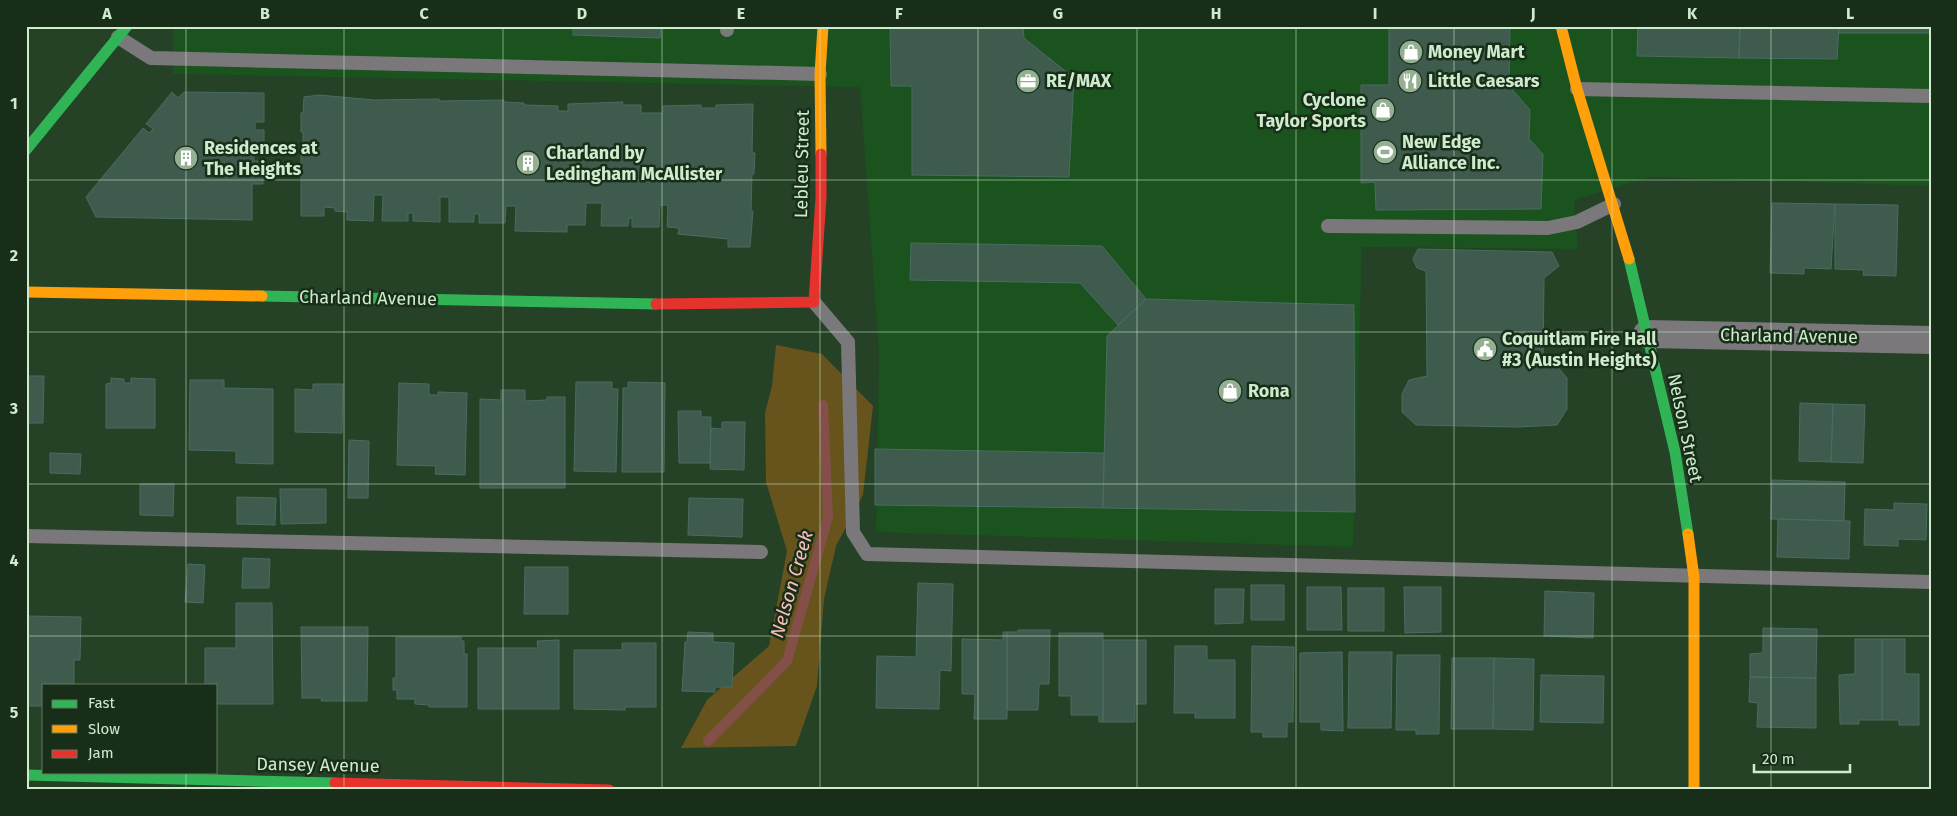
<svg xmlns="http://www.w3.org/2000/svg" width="1957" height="816" font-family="'Fira Sans',sans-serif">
<rect width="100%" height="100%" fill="#254126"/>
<path fill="#1a531e" d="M177,26h1754v160l-281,-9 -76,23 4,49 -216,-2 -9,300 -477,-15 3,-179 -19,-266 -687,-13v-42z"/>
<path fill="#67541d" d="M776,345l46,9 51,52 -10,89 -27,51 -12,53 -7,87 -21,60 -115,2 26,-48 62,-54 18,-95 -21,-69 -1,-69 7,-27z"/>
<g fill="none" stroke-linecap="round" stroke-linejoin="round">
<path stroke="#844f49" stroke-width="10" d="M708,741l79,-80 41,-144 -5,-112"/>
</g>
<path fill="#3e5b4e" stroke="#4a6c62" d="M573,26h88l-1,12 -87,-3z
M890,26h133l1,12 50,40 -5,99 -157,-2v-89h-21z
M1389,26h121l-1,60 21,24 -1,29 14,15 -2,55 -165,1 -1,-28 -14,1v-98h28z
M1638,26h102l-1,32 -102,-2z
M1740,26h99l-2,33 -98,-1z
M1839,26h92v7h-92z
M172,92l6,6 6,-6 80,1v29h-9v8h9v24h-10v7h9v23h-11v36l-156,-3 -10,-20 57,-69 6,5 4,-4 -7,-5z
M319,95l55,5 65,-1v2l65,-1v2l20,1v2l34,1v5h10v-7l55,-2 -1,3h19v8h22v-7l38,-1v3h15v-3l37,-1 -1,49h3l-1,21h-2l-1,37h2l-3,36h-22v-8l-50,-5 1,-6 -12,-1 1,-22h-8l-1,22h-27v-9h-3l-1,8h-27l1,-23h-16l-1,22h-18v7l-52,-1 1,-25h-10l-1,17h-26v-9h-5v8h-25v-25h-9v25l-27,-1v-8h-5v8h-26l1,-26h-9l-1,26 -26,-1v-8l-12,-1v-3l-11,-1v9h-23v-73h2v-11h-2v-19h2l1,-16z
M1772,203l63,1 -4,65 -27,-1v6l-34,-1z
M1835,204l63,1 -2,71 -33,-1 1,-5 -29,-1z
M911,243l191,3 44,53 -28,26 -38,-42 -170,-3z
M1418,249l134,3 7,14 -15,12 -1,87 12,-1 12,14v31l-10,16 -39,2 -102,-2 -14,-13v-18l7,-14 18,-4 -1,-105 -9,-3 -4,-9z
M1146,299l208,6 1,207 -252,-4 4,-172z
M26,370l1,6h17l-1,47h-16v6z
M111,378l13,1v4h7v-5l24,1v49h-49v-44l5,-1z
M190,380h34v8l49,1v75l-37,-1v-12l-47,-1z
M576,382h36v7h6l-2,83 -42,-1z
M628,382l37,1 -1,89h-42l1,-84h5z
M399,383l30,1v11h9v-3l29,1 -2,82 -30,-1 1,-8 -39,-1z
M313,384h30l-1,49 -47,-1v-43l18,1z
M501,390h24v11l22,-1v-3h18v91h-85v-89l21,1z
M1800,403l33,1 -2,58 -32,-1z
M1833,404l32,1 -2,58 -32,-1z
M678,411h23v6h10l-1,46h-31z
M722,422h23l-1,48 -34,-1 1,-41 11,1z
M349,440l20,1 -1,57h-20z
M875,449l229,4 -1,55 -228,-3z
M50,453l31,1 -1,20 -30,-1z
M1772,480l73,2 -1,39 -73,-2z
M140,484h34l-1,32 -33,-1z
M280,489h46v34l-45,1z
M237,497l39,1 -1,27 -38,-1z
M689,498l54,1 -1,38 -54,-2z
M1894,503l33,1 -1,36 -28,-1v7l-34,-1 1,-36 29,1z
M1778,519l72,2 -1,38 -72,-2z
M243,558l27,1 -1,29h-27z
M188,564l17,1 -2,38 -18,-1z
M525,567h43v47h-44z
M918,583l35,1 -2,87 -11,-1 -1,39 -63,-1 1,-52 39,1z
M1251,585h33v35h-33z
M1307,587h34l1,43h-35z
M1404,587h37v45l-36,1z
M1348,588h36v43h-36z
M1215,589h29l-1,34 -28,1z
M1545,591l49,2 -1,45 -49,-2z
M236,603h36l1,101h-57v-19h-11v-37h31z
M26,616l55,1 -1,43h-6v25h-30v21h-18z
M301,627h67l-1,74h-46l1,-3h-20z
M1763,628l54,1 -1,49 -66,-1v-23l13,-1z
M1018,630h32l-1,54h-10l-1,26h-31v-78h11z
M688,632l25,1v9l21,1 -2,44h-17v5l-33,-1 3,-49h2z
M1003,632h4v87h-33l1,-25h-13v-55l41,1z
M1059,633h44v89h-4v-7h-28v-19h-12z
M396,637h65v4h3v13h3v53h-38v-2l-14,-1v-5h-18v-9h-4v-12h3z
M1855,639h27v81h-23v4h-19l-1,-49 16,-1z
M1882,639h23v35h14v51h-20v-5h-17z
M559,640v69h-81v-61h60l-1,-7z
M1103,640h43v64h-11v18h-32z
M622,643h34v64h-31v3l-51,-1v-59h48z
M1175,646h32v14h28v58h-40v-5h-21z
M1252,646l42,1 -1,75h-6v15h-24v-5h-12z
M1342,652l1,79 -22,-1v-8h-21v-69z
M1349,652h43l-1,76h-43z
M1397,655h43l-1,79h-23v-4h-20z
M1452,658h42l-1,71h-42z
M1494,658l40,1 -1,71 -40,-1z
M1541,675l63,1 -1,47 -63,-1z
M1750,677l66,1v50l-59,-1 1,-24 -9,-1z"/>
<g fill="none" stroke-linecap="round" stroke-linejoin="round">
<path stroke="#7a787b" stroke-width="14" d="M727,30v-4
M118,37l33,21 669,16
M1577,89l354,7
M1328,226l220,2 29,-6 37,-18
M814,302l34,40 5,190 14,22 1064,28
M26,536l735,16"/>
<path stroke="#7a787b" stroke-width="28" d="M1647,334l284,6"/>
<path stroke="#30b455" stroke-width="11" d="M26,150l101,-124
M1629,259l46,193 13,82
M262,296l394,8
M26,775l309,8"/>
<path stroke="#ff9f0a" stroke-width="11" d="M1561,26l16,63 52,170
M821,154l-1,-80 3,-48
M26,292l236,4
M1688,534l6,43v213"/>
<path stroke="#e5322d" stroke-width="11" d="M656,304l158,-2 7,-104v-44
M335,783l274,7"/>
</g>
<path fill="none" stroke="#cfebce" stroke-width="1" stroke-opacity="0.55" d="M186,26v659M344,26v764M503,26v764M662,26v764M820,26v764M978,26v764M1137,26v764M1296,26v764M1454,26v764M1612,26v764M1771,26v764M26,180h1905M26,332h1905M26,484h1905M26,636h1905M186,772v18"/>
<defs>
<g id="shop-disc" transform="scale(1.25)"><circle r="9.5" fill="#94b093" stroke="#182e18"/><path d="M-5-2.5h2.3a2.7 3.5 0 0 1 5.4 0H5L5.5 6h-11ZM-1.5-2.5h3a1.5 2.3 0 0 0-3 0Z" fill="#fff"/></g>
<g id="office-disc" transform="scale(1.25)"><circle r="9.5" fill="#94b093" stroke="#182e18"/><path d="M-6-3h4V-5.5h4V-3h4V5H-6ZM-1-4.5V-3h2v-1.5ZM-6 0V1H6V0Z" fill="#fff"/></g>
<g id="restaurant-disc" transform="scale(1.25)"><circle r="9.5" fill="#94b093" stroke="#182e18"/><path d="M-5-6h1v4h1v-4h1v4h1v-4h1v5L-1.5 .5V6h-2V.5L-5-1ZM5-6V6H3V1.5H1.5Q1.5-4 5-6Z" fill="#fff"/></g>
<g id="stadium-disc" transform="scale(1.25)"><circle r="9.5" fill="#94b093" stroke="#182e18"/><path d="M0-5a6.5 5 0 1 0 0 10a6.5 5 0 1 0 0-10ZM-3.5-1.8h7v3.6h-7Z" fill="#fff"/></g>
<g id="building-disc" transform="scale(1.25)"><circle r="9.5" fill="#94b093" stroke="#182e18"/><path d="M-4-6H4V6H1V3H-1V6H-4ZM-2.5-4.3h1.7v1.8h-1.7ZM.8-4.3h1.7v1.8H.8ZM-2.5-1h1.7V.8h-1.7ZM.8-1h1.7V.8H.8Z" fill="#fff"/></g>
<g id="civic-disc" transform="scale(1.25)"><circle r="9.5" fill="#94b093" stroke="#182e18"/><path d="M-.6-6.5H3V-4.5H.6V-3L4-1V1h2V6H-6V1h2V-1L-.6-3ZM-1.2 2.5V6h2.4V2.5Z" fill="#fff"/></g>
</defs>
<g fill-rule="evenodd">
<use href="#shop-disc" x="1411" y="52"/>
<use href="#office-disc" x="1028" y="81"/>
<use href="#restaurant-disc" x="1410" y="81"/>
<use href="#shop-disc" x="1383" y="110"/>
<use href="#stadium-disc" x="1385" y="152"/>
<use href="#building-disc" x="186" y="158"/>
<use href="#building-disc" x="528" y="163"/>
<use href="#civic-disc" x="1485" y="349"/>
<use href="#shop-disc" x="1230" y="391"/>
</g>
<g text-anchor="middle" stroke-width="5" stroke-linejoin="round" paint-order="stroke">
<g font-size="18" font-weight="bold" fill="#cfebce" stroke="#182e18" text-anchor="start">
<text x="1428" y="58">Money Mart</text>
<text x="1046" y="87">RE/MAX</text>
<text x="1428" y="87">Little Caesars</text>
<text x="1366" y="106" text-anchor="end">Cyclone<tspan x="1366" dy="21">Taylor Sports</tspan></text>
<text x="1402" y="148">New Edge<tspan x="1402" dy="21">Alliance Inc.</tspan></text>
<text x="204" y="154">Residences at<tspan x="204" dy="21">The Heights</tspan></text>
<text x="546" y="159">Charland by<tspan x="546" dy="21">Ledingham McAllister</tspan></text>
<text x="1502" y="345">Coquitlam Fire Hall<tspan x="1502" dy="21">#3 (Austin Heights)</tspan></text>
<text x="1248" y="397">Rona</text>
</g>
<g font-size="18" fill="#cfebce" stroke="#182e18">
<text transform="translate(802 164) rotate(-89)" y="6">Lebleu Street</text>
<text transform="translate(368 298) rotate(1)" y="6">Charland Avenue</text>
<text transform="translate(1789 336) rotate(1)" y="6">Charland Avenue</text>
<text transform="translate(1685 428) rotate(78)" y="6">Nelson Street</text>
<text transform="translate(318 765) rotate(1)" y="6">Dansey Avenue</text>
</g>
<g font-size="19" font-style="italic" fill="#f9bfba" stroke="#182e18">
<text transform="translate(791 584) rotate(-74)" y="7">Nelson Creek</text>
</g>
</g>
<rect width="1957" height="816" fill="none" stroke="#182e18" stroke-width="55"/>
<rect x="42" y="684" width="175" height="90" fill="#182e18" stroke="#617a61"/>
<rect x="52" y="700" width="25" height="8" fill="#30b455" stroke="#617a61"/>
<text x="88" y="708" font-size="15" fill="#cfebce">Fast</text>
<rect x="52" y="725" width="25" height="8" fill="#ff9f0a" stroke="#617a61"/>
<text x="88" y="734" font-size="15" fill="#cfebce">Slow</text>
<rect x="52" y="750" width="25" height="8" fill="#e5322d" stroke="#617a61"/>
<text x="88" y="758" font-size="15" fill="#cfebce">Jam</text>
<path d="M1754 764v8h96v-8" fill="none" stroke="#cfebce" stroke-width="2.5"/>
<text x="1762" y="764" font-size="15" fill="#cfebce" stroke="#182e18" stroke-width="4" paint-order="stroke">20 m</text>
<rect x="28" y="28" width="1902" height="760" fill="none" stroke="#cfebce" stroke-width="2"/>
<g font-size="16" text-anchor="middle" font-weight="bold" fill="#cfebce">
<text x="107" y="19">A</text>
<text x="265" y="19">B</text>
<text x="424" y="19">C</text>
<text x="582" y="19">D</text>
<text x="741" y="19">E</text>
<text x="899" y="19">F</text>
<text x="1058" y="19">G</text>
<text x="1216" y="19">H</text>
<text x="1375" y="19">I</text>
<text x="1533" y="19">J</text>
<text x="1692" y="19">K</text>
<text x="1850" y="19">L</text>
<text x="14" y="109">1</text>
<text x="14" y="261">2</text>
<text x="14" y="414">3</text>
<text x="14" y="566">4</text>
<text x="14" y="718">5</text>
</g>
</svg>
